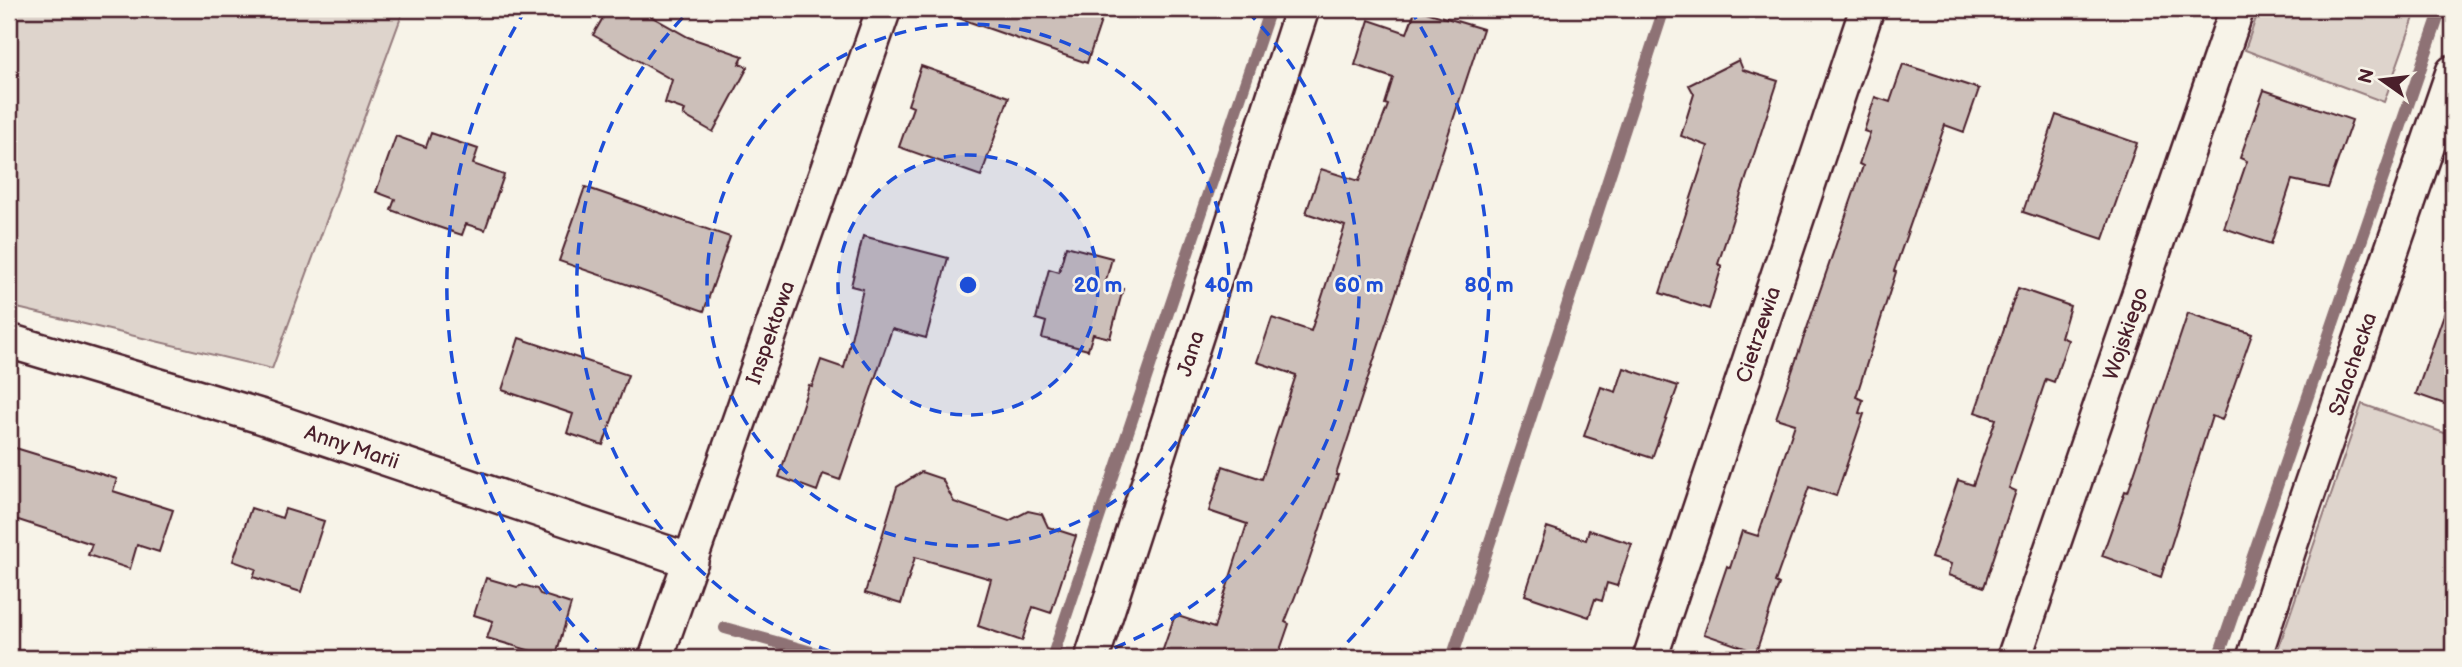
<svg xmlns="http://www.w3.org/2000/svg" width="2462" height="667" font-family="'Balsamiq Sans',sans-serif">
<rect width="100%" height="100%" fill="#f7f3e8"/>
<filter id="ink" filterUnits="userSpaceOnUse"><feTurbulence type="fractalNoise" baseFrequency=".0143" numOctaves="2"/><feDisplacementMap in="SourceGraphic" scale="14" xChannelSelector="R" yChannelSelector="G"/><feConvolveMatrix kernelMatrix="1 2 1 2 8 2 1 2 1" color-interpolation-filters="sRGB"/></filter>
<g filter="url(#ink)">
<path fill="#ded4cc" stroke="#947a7c" stroke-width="2" d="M9,9h395l-132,360 -263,-63z
M2259,9h158l-33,93 -139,-52z
M2362,404l91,32v222h-178z"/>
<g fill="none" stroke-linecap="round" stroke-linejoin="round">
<path stroke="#8e7275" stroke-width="12" d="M725,628l108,30
M1052,658l218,-649
M1452,658l212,-649
M2218,658l223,-649"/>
</g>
<path fill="#ccbfb9" stroke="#4a1f2b" stroke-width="2" d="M608,9h30l50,28 55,19 -4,8 9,3 -35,65 -30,-17 2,-5 -20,-7 7,-23 -79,-45z
M948,9h157l-18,54 -140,-49z
M1416,9l67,20 -147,446h2l-29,86 -24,61 4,2 -9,26 6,2 -1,6h-125l15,-43 39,13 33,-104 -38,-13 14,-45 39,13 34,-104 -39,-13 8,-23 7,-21 39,13 34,-105 -39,-13 15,-44 38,12 29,-76 -3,-1 8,-26 -38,-13 14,-45 38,13z
M1739,60l4,10 35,11 -60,183 4,2 -13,43 -49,-16 48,-147 -27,-10 13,-42 -5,-9z
M1903,64l76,25 -15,43 -19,-7 -51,146 2,1 -40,125 7,3 -4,13 5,1 -28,82 -27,-9 -34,95 4,2 -23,68 -52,-18 23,-68 3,2 12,-37 16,5 37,-112 -19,-6 87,-252 -4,-2 11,-31 -6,-2 11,-34 15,5z
M921,66l88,31 -28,79 -82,-29 14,-40 -5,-2z
M2264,90l88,30 -24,68 -36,-8 -21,64 -47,-16 23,-67 -7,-3z
M2056,115l81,28 -34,96 -80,-27z
M431,133l47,16 -5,15 31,11 -19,55 -19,-6 -4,11 -30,-10 -41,-15 4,-11 -19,-7 20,-56 30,11z
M585,187l145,50 -26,74 -145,-50z
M863,236l85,22 -22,80 -34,-9 -52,151 -17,-6 -6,17 -38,-14 30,-92 3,1 9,-26 23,8 19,-79 -12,-3z
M1066,246l46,12 -7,26 18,5 -13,49 -17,-4 -5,16 -46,-12 4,-16 -10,-3 13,-50 10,3z
M2018,288l52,18 -9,31 7,3 -14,42 -8,-3 -37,109 7,3 -32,96 -36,-12 3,-11 -20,-6 27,-78 15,5 23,-66 -21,-7z
M2448,303l5,1v103l-37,-13z
M2188,313l64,21 -30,86 -10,-4 -51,161 -59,-21 23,-65 3,1z
M519,338l109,37 -25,70 -36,-12 6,-19 -71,-24z
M1624,368l54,18 -26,72 -68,-22 17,-49 15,5z
M9,446l108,33 -4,12 60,19 -14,42 -22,-7 -7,24 -42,-14 4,-11 -83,-27z
M921,472l21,7 12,23 55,19 19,-10 14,3 6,13 28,9 -25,77 -18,-6 -11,34 -44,-15 13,-47 -76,-22 -14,47 -36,-11 32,-106z
M251,508l31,10 3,-9 39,12 -23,71 -48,-15 3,-8 -23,-8z
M1547,527l39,13 3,-10 43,14 -15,42 -10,-3 -5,18 -7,-2 -6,18 -64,-22z
M486,578l31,9 6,-2 14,4 3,5 31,10 -16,54 -68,-20 6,-17 -19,-6z"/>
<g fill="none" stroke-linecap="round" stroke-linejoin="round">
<g stroke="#4a1f2b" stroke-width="38">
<g id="street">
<path id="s1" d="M9,341l251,75 431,145"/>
<path id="s2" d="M656,658l228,-649"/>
<path id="s3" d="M1092,658l210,-649"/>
<path id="s4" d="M1650,658l217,-649"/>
<path id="s5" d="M2014,658l223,-649"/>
<path id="s6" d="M2254,658l35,-109 164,-477"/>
</g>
</g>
<use href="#street" stroke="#f7f3e8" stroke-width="33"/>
</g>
</g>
<circle cx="968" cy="285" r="130" fill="#1d4ed8" fill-opacity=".12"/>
<g fill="none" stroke="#1d4ed8" stroke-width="3.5" stroke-dasharray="12 9">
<circle cx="968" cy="285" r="130"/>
<circle cx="968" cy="285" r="261"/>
<path d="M850 658A391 391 0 0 1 689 11M1247 11A391 391 0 0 1 1086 658"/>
<path d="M603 657A521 521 0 0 1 526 9M1410 9A521 521 0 0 1 1333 657"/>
</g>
<g text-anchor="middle" stroke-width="5" stroke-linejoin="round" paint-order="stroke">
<g font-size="21" fill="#4a1f2b" stroke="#f7f3e8">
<text dy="7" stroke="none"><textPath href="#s2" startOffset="345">Inspektowa</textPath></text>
<text dy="7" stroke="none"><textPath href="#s4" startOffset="341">Cietrzewia</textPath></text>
<text dy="7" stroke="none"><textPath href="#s5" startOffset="343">Wojskiego</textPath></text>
<text dy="7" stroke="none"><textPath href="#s3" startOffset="320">Jana</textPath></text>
<text dy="7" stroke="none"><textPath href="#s6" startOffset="310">Szlachecka</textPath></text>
<text dy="7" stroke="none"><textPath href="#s1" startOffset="359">Anny Marii</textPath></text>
</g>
</g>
<circle cx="968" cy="285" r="10" fill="#1d4ed8" stroke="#f7f3e8" stroke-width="3.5"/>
<g font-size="21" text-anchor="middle" font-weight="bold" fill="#1d4ed8" stroke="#f7f3e8" stroke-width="5" stroke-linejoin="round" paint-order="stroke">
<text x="1098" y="292">20 m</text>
<text x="1229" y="292">40 m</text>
<text x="1359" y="292">60 m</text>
<text x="1489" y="292">80 m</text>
</g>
<rect width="2462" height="667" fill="none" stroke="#f7f3e8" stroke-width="35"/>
<rect x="18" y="18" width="2427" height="632" fill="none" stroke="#4a1f2b" stroke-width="2.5" filter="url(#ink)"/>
<g transform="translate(2382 80) rotate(284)" stroke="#f7f3e8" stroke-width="5" paint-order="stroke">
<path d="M0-5L12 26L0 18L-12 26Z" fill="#4a1f2b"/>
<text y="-10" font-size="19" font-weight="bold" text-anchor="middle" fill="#4a1f2b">N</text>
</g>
</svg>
